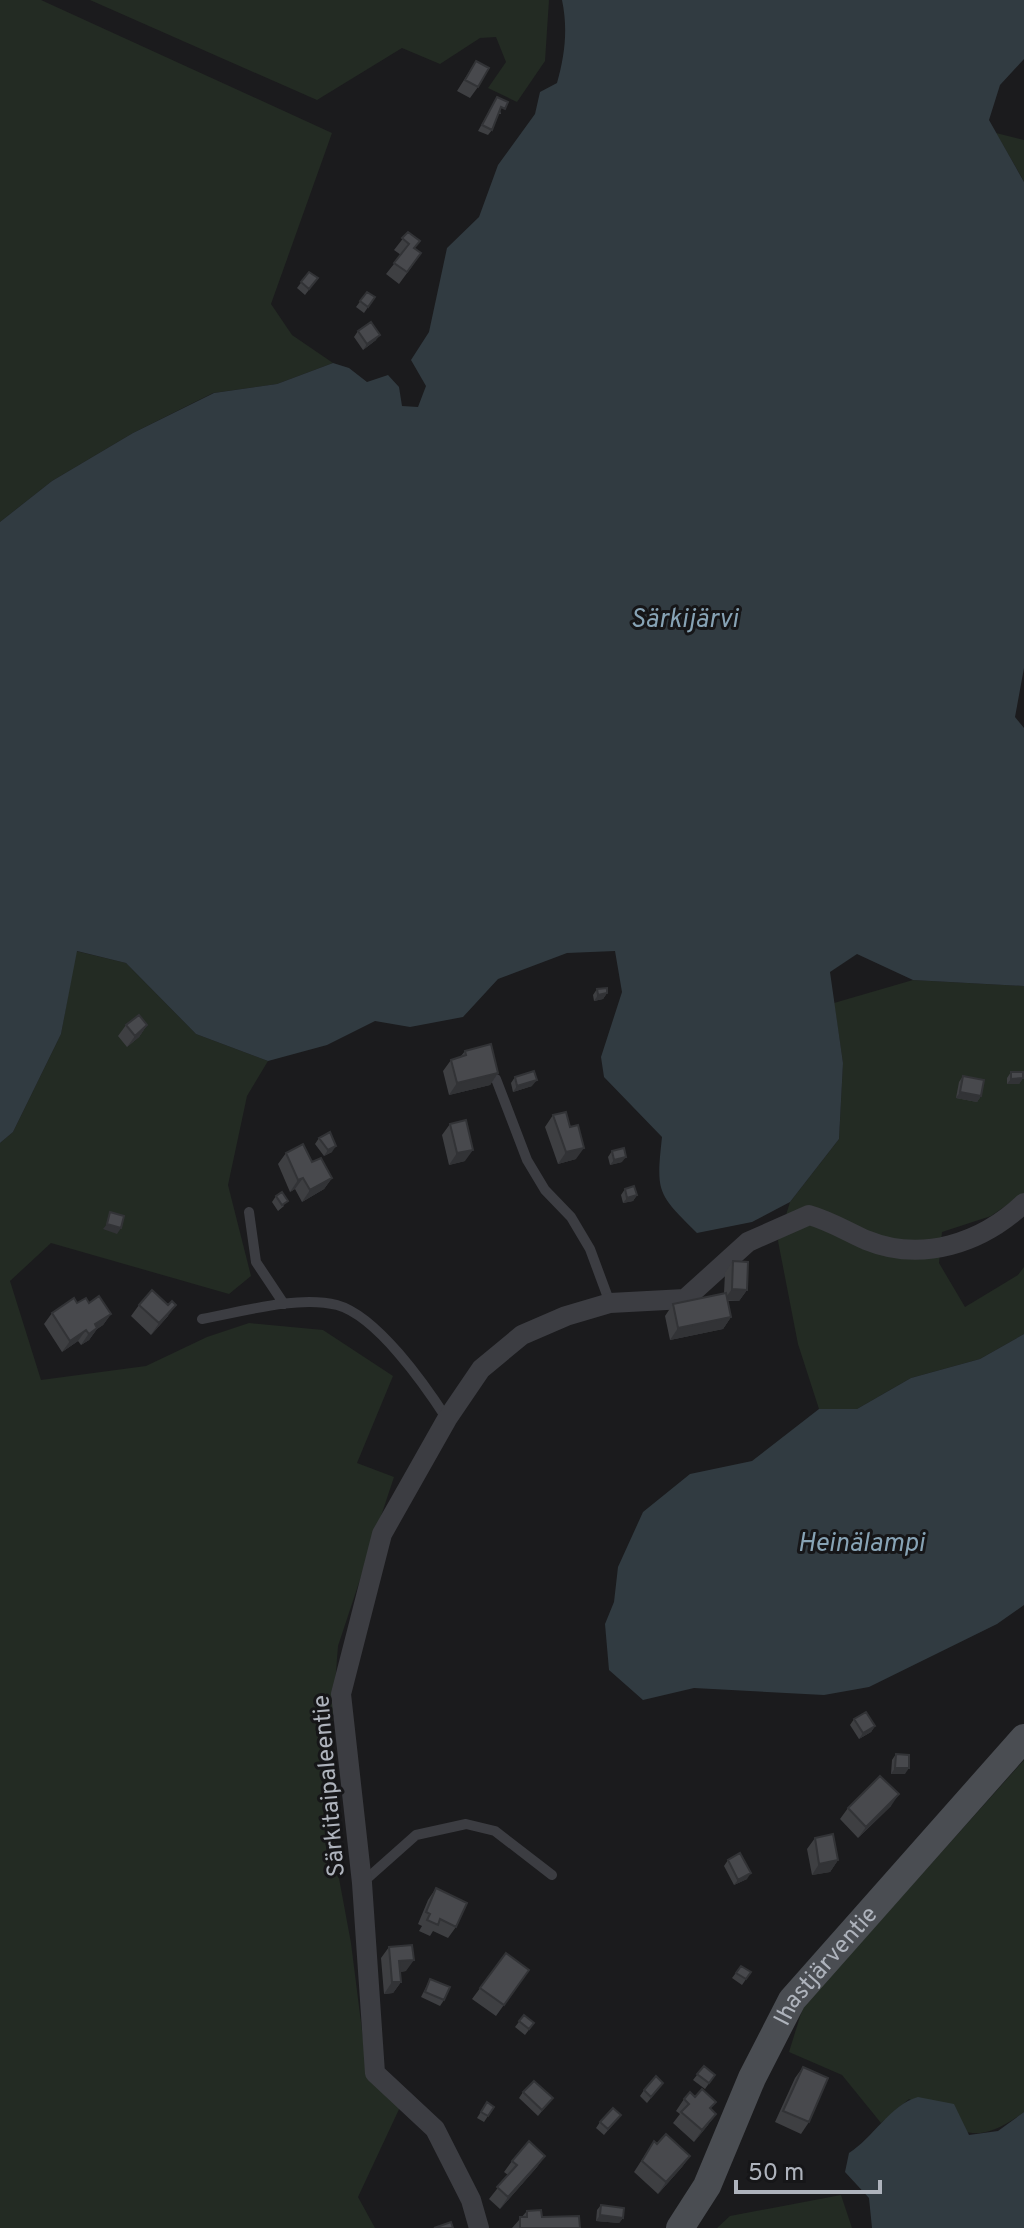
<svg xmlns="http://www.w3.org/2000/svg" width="1024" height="2228" font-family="Overpass,sans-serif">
<rect width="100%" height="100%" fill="#1b1b1d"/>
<path fill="#232b23" d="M0,0h41l291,133 -61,171 21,31 41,28 -56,21 -64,9 -80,40 -81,48 -52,41z
M90,0h459l-4,61 -28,41 -29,-14 18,-26 -10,-25 -16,1 -40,26 -38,-16 -85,52z
M996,133l28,7v42l-2,-4z
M76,951l50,12 70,71 72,27 -21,35 -19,89 23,91 -22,18 -178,-51 -41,38 31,99 105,-14 61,-29 42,-14 74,7 70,46 -36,87 37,14 -56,169 -10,131 10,96 13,70 17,135 33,27 -43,92 17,31h-375v-1085l13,-11 48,-98z
M913,980l111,6v207l-33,23 -49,16 -3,31 26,44 53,-32 6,-8v67l-44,25 -69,19 -54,31h-38l-21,-65 -20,-103 12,-39 49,-63 4,-76 -9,-60z
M1024,1760v352c-54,39 -64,18 -115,-13l-28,24 -39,-48 -53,-23 14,-45z
M841,2195l11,33h-135l13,-12z"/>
<path fill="#313b41" d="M562,0h462v59l-24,26 -11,35 35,62v486l-9,49 9,11v258l-111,-6 -56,-26 -27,18 13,91 -4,76 -49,63 -38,20 -55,11c-40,-40 -41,-40 -35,-96l-58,-60 -3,-20 21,-65 -7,-41 -48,2 -69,26 -35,38 -53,10 -35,-6 -48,24 -59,16 -72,-27 -70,-71 -49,-12 -16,83 -48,98 -13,11v-621l52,-41 81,-48 81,-40 63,-9 56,-21 16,5 18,14 21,-7 11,12 3,19 16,1 8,-21 -15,-26 18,-28 18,-84 32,-31 19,-52 37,-51 5,-22 17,-9c8,-28 11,-54 5,-83z
M1024,1334v271l-27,19 -128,63 -45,8 -130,-7 -51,12 -34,-30 -4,-46 9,-22 4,-35 25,-55 47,-38 62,-13 67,-52h38l54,-31 69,-19z
M918,2097l36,7 15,31 29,-4 26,-19v116h-152l-3,-30 -24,-26 4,-19c24,-15 41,-48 69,-56z"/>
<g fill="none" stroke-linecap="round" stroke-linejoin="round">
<path stroke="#3c3d42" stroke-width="10" d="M496,1079l31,81 18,30 26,27 19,32 20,54
M249,1212l7,50 28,42
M202,1319c39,-7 96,-24 135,-14 40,11 88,80 110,114
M362,1883l54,-48 50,-11 29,7 57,44"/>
<path stroke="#3c3d42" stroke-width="20" d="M479,2228l-8,-28 -36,-71 -60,-56 -13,-190 -21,-189 41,-160 65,-115 34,-50 41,-34 44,-19 44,-13 75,-4 63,-57 61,-27c21,6 37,16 57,25 56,23 116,3 158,-37"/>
<path stroke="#4a4d52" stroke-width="28" id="s1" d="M680,2228l27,-42 45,-108 40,-78 232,-262"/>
</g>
<path fill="#3e3f42" d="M476,61l2,26 -8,11 -13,-7z
M497,97l4,17h-3l-6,16 -4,5 -10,-4z
M408,232l7,16 -2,17 -14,19 -13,-10 15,-19 -7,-5z
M309,272l9,6 -13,17 -8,-7z
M367,292l8,5 -11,16 -8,-6z
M358,331l18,9 -13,10 -9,-13z
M597,989l10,4 -4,6 -9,2 -1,-6z
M126,1025h21l-8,12 -12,10 -9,-11z
M465,1051l33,22 -8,12 -41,10 -6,-24 8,-11 10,-4z
M1011,1072l12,6 -4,6h-12v-6z
M963,1076l18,20 -4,6 -21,-4 3,-16z
M515,1077l17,9 -19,6 -2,-9z
M553,1115l23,44 -18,5 -13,-37z
M450,1124l15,37 -16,4 -7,-30z
M319,1138l13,14 -8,4 -9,-12z
M612,1151l10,11 -12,3 -2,-8z
M286,1153l26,9 20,16 -8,11 -22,13 -7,-13 -5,3 -12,-28z
M625,1189l12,6 -4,6 -10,2 -2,-8z
M276,1196l8,10 -6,5 -6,-9z
M733,1261l14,29 -8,11h-12l4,16 -8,12 -53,11 -5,-24 8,-12 51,-11 1,-20z
M77,1303h12l22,11 -8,11 -6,4 -8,11 -8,5 -3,-4 -16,11 -18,-28 8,-11z
M139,1305l29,11 -17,19 -20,-19z
M854,1719l21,7 -4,6 -12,7 -9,-14z
M896,1754l9,20h-14l1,-14z
M891,1806l-33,32 -18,-19 8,-11z
M815,1838l23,22 -8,12 -18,3 -5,-26z
M728,1860l19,19 -13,6 -10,-19z
M436,1888l20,39 -8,11 -15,-7 -3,5 -11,-5 3,-5 -4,-2 10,-24z
M389,1947l17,24 -6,1 1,10 -8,11 -9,1 -3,-36z
M506,1953l23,17 -33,46 -24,-17z
M741,1966l10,6 -9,13 -10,-7z
M430,1979l14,21 -4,6 -19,-9z
M524,2015l10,8 -9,12 -10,-8z
M704,2066l11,9 -10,14 -12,-9z
M803,2067l6,55 -8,12 -26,-12 20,-44z
M663,2083l-16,20 -7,-7 4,-6z
M523,2092l30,6 -15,18 -19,-18z
M684,2099l27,10 -3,16 -14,17 -21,-19 7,-9 -4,-3z
M487,2102l7,5 -10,15 -7,-4z
M621,2115l-17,20 -8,-7 4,-6z
M654,2141l3,3 33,12 -8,11 -24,27 -24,-22z
M545,2156l-8,11 -37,42 -11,-10 19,-24 -4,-3 8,-11z
M601,2205l22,13 -4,5 -23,-2 1,-11z
M527,2211l15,6 38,11h-68z"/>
<path fill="#323336" d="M380,335l-4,5 -13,10 4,-6z
M607,993l-4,6 -9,2 4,-6z
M147,1025l-8,12 -12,10 8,-11z
M498,1073l-8,12 -41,10 8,-12z
M1023,1078l-4,6h-12l4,-5z
M537,1080l-5,6 -19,6 4,-6z
M960,1092l21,4 -4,6 -21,-4z
M336,1146l-4,6 -8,4 4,-6z
M584,1148l-8,11 -18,5 8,-12z
M473,1150l-8,11 -16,4 8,-12z
M626,1157l-4,5 -12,3 4,-5z
M303,1178l-8,11 -5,3 8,-12z
M332,1178l-8,11 -22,13 8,-12z
M637,1195l-4,6 -10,2 4,-5z
M107,1224l14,4 -4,6 -14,-5z
M732,1289l15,1 -8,11 -15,-1z
M176,1305l-8,11 -17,19 8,-12z
M111,1314l-8,11 -6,4 -8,11 -8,5 14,-21z
M731,1317l-8,12 -53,11 8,-12z
M86,1330l-8,11 -16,11 8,-11z
M875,1726l-4,6 -12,7 4,-6z
M895,1768h14l-4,6h-14z
M899,1794l-8,12 -33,32 8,-11z
M838,1860l-8,12 -18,3 7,-11z
M751,1873l-4,6 -13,6 4,-5z
M414,1960l-8,11 -15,2 8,-12z
M392,1982h9l-8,11 -9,1z
M716,2114l-8,11 -14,17 8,-12z
M545,2156l-8,11 -37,42 8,-12z
M690,2156l-8,11 -24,27 8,-12z
M600,2215l23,3 -4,5 -23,-2z"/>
<path fill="#48494d" stroke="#323336" stroke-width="2" d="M476,61l13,7 -11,19 -13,-7z
M497,97l11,5 -3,7 -4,-2 -9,23 -10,-5z
M408,232l12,9 -6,7 7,5 -14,19 -13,-9 15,-19 -7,-6z
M309,272l9,6 -9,11 -8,-7z
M367,292l8,5 -7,10 -8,-6z
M371,322l9,13 -13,9 -9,-13z
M607,988v5l-9,2 -1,-6z
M139,1015l8,10 -12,11 -9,-11z
M491,1044l7,29 -41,10 -6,-23 15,-5 -1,-4z
M534,1071l3,9 -20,6 -2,-9z
M1011,1072h12v6l-12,1z
M963,1076l21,4 -3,16 -21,-4z
M566,1112l4,15 8,-2 6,23 -18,4 -13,-37z
M466,1120l7,30 -16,3 -7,-29z
M330,1132l6,14 -8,4 -9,-12z
M303,1144l9,18 9,-4 11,20 -22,12 -7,-12 -5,2 -12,-27z
M624,1148l2,9 -12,3 -2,-9z
M634,1186l3,9 -10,3 -2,-9z
M282,1192l6,9 -6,4 -6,-9z
M110,1212l14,4 -3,12 -14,-4z
M733,1261l15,1 -1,28 -15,-1z
M152,1290l16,15 4,-4 4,4 -17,18 -20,-18z
M726,1293l5,24 -53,11 -5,-24z
M99,1296l12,18 -16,10 2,4 -8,6 -3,-4 -16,11 -18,-28 22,-15 3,5 9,-5 3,5z
M866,1712l9,14 -12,7 -9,-14z
M896,1754l13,1v13h-14z
M880,1776l19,18 -33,33 -18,-19z
M833,1834l5,26 -19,4 -4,-26z
M740,1853l11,20 -13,7 -10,-20z
M436,1888l31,15 -11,24 -16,-8 -2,6 -11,-5 3,-6 -4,-2z
M412,1945l2,15 -15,1 2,21h-9l-3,-35z
M506,1953l23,17 -25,35 -24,-17z
M741,1966l10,6 -5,7 -10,-6z
M430,1979l20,8 -6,13 -19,-8z
M524,2015l10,8 -5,6 -10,-8z
M704,2066l11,9 -6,8 -12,-9z
M803,2067l25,11 -19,44 -26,-11z
M656,2076l7,7 -12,14 -7,-7z
M534,2081l19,17 -11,12 -19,-18z
M702,2089l14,13 -6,6 6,6 -14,16 -21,-18 8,-8 -5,-5 6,-7 5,5z
M487,2102l7,5 -6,9 -7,-4z
M613,2108l8,7 -13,14 -8,-7z
M666,2134l24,22 -24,26 -24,-21 12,-20 3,3z
M529,2141l16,15 -37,41 -11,-10 20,-22 -5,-4z
M601,2205l23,3 -1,10 -23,-3z
M541,2210l1,7 37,-1 1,12h-60v-11h7v-6z
M451,2222l2,6h-19z"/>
<g text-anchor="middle" stroke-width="6" stroke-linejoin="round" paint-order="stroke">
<g font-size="24" fill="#aeb3bc" stroke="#161618">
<text transform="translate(328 1786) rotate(-95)" y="8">Särkitaipaleentie</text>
<text dy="8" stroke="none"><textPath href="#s1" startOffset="302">Ihastjärventie</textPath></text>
</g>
<g font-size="26" font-style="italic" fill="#87a3b5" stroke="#161618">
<text x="684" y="627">Särkijärvi</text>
<text x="861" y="1551">Heinälampi</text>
</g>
</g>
<path d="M736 2180v12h144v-12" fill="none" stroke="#aeb3bc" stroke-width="4"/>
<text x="748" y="2180" font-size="24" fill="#aeb3bc" stroke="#161618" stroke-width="6" paint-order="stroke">50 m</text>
</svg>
